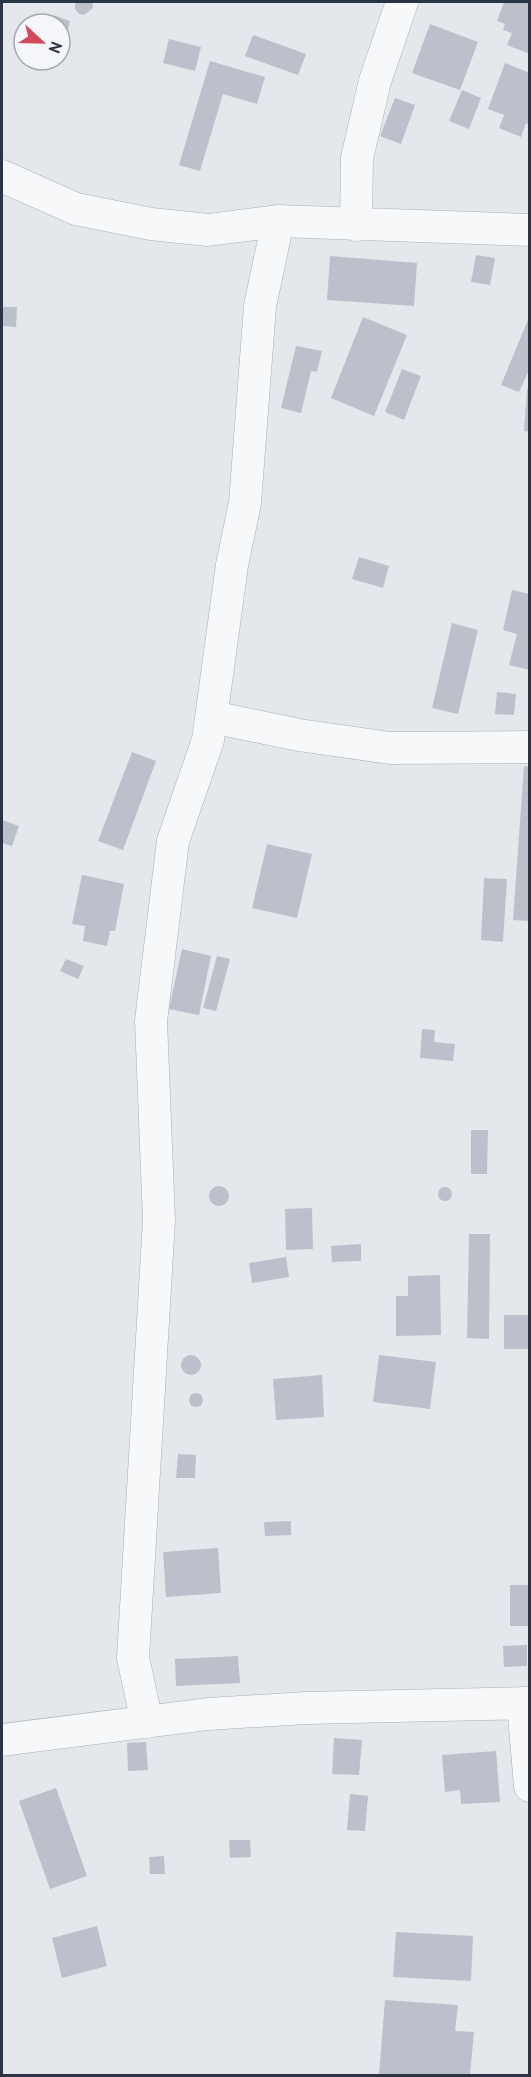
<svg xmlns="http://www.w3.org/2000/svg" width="531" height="2077" font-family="'PT Sans',sans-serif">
<rect width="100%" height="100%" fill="#e4e7ec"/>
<path fill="#bbc0ca" d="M75,2h17l1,6 -9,7 -5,-1 -4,-5z
M504,2h26v52l-23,-9 5,-12 -9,-3 2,-6 -8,-3z
M53,15l17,6 -5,18 -5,-1v-14h-10z
M430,24l48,18 -18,48 -48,-17z
M253,35l53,19 -8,21 -53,-19z
M169,39l32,8 -6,24 -32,-8z
M210,61l55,16 -8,27 -34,-10 -23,77 -21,-6z
M505,63l25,10v52l-4,-2 -5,14 -22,-9 5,-13 -16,-6z
M462,90l19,8 -12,31 -20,-8z
M395,98l20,7 -14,39 -21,-8z
M476,255l19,3 -5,27 -19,-3z
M330,256l87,7 -3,43 -87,-6z
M2,307h15l-1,20 -14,-1z
M530,315v53l-11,24 -18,-7z
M363,317l44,18 -33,81 -43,-18z
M296,346l26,5 -5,21 -6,-1 -10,42 -20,-5z
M402,369l19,7 -17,44 -19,-8z
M527,389h3v43l-6,-1z
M359,557l30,9 -6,22 -31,-9z
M512,590l18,4v76l-21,-5 8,-31 -14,-4z
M452,623l26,7 -20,84 -26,-6z
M497,692l19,2 -2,21 -19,-1z
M132,752l24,9 -33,89 -25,-9z
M524,766l6,1v154l-17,-1z
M2,820l17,6 -7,20 -10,-3z
M267,844l45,10 -15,64 -45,-10z
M82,875l42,9 -9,47h-5l-3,15 -24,-5 2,-15 -13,-2z
M484,878l23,1 -4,63 -22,-2z
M182,949l29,7 -12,59 -30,-6z
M217,956l13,3 -14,52 -13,-3z
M66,959l18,7 -6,13 -18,-8z
M422,1029l13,1 -1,12 21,2 -2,17 -33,-3z
M471,1130h17l-1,44h-16z
M209 1196a10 10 0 1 1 20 0a10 10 0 1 1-20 0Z
M438 1194a7 7 0 1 1 14 0a7 7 0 1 1-14 0Z
M312,1208l1,41 -27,1 -1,-41z
M469,1234h21l-1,105 -22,-1z
M361,1244v17l-29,1 -1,-16z
M286,1257l3,20 -37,6 -3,-20z
M440,1275l1,60 -45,1v-40h12v-20z
M504,1315h26v34h-26z
M379,1355l57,7 -6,47 -57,-7z
M181 1365a10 10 0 1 1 20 0a10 10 0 1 1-20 0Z
M322,1375l2,42 -48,3 -3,-41z
M189 1400a7 7 0 1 1 14 0a7 7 0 1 1-14 0Z
M178,1454l18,1 -1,23h-19z
M291,1521v14l-26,1 -1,-14z
M218,1548l3,45 -55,4 -3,-45z
M510,1585h20v41h-20z
M527,1645v21l-23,1 -1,-21z
M238,1656l2,27 -64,3 -1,-27z
M334,1738l28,2 -3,35 -27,-1z
M146,1742l2,28 -20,1 -1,-28z
M496,1751l4,51 -39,2 -1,-14 -15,2 -3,-37z
M56,1788l31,88 -37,13 -31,-88z
M350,1794l18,2 -3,35 -18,-1z
M229,1840h21l1,17 -21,1z
M164,1856l1,18h-15l-1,-17z
M97,1926l10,40 -45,12 -10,-40z
M396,1932l77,4 -2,45 -78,-4z
M385,2000l73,5 -3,26 19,1 -4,43 -91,1z"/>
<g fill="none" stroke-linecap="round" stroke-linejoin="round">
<g stroke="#a9aeb7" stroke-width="33">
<path id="minor" d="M2,176l74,33 75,15 57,6 70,-9 252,9
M356,225l1,-67 18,-77 27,-79
M212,717l87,18 91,13 140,-1
M523,1703l7,83
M147,1722l-14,-64 26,-438 -8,-199 22,-180 35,-101 24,-175 13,-62 15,-197 18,-85
M2,1740l206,-26 98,-6 224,-5"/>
</g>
<use href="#minor" stroke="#f7f8fa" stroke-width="32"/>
</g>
<rect width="531" height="2077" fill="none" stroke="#2b3445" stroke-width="6"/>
<g transform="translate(42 42) rotate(112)"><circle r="28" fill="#f4f6f9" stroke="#a4a8b1" stroke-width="1.5"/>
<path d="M0-4.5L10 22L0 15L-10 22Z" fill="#d1495b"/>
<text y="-9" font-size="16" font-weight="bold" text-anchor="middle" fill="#2b3445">N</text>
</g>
</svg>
